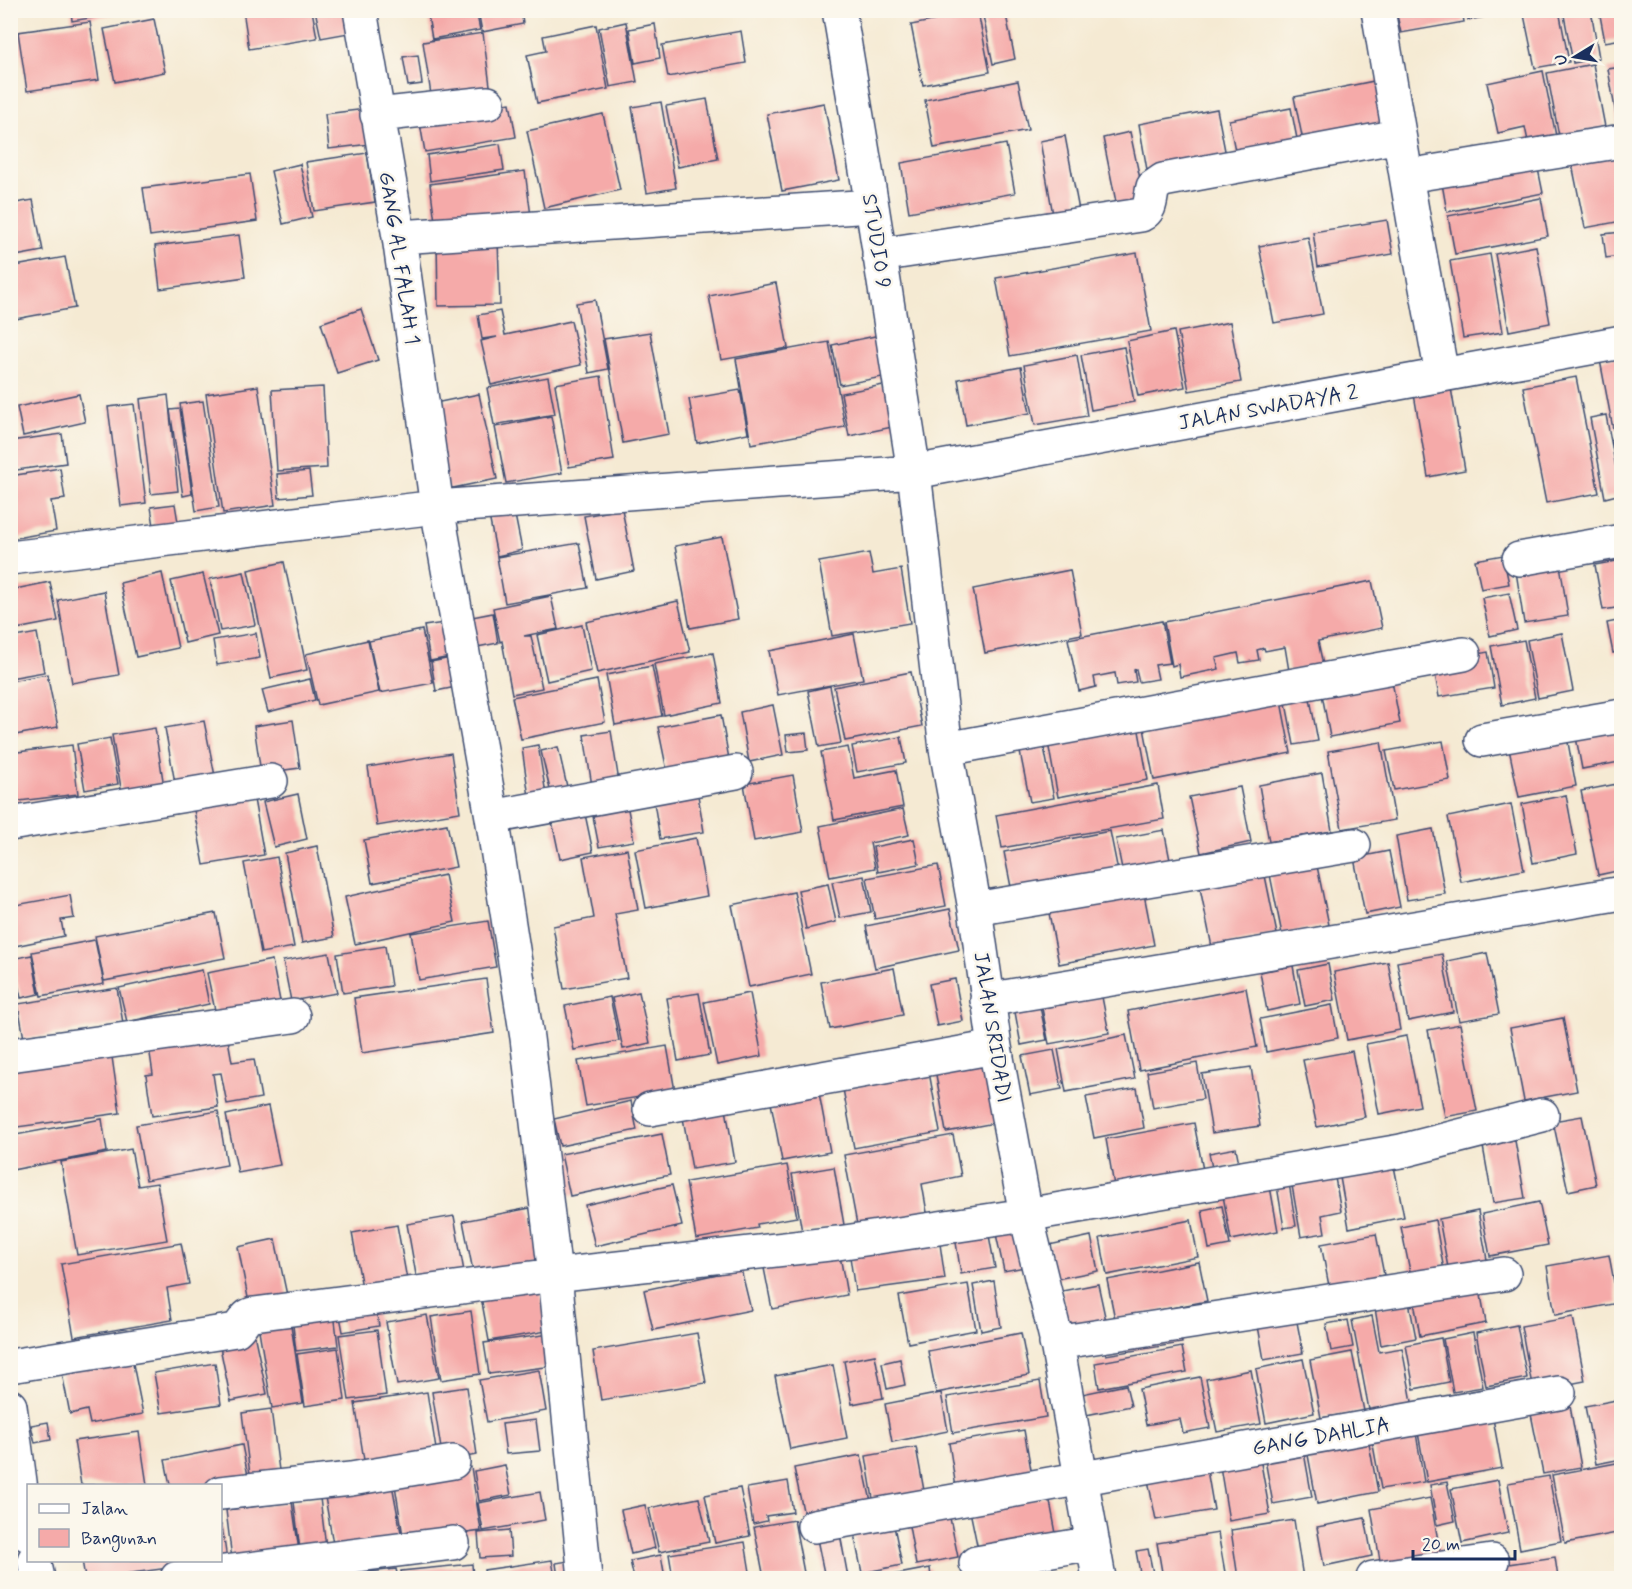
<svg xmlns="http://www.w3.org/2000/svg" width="1632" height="1589" font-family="Mynerve,sans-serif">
<rect width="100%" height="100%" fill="#fbf7ec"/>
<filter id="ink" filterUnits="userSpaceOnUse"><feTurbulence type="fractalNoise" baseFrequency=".0167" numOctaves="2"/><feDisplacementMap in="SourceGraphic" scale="12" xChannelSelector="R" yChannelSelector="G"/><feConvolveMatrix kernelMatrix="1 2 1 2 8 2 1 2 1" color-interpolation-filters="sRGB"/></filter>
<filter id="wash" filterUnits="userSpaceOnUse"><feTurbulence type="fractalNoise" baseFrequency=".008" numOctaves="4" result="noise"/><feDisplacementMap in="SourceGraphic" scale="24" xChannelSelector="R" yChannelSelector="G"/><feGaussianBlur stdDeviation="1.35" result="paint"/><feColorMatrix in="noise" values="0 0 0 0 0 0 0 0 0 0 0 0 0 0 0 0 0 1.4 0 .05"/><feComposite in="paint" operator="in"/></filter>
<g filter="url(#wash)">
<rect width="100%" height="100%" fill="#f5ead3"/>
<g id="blocks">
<path fill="#f5aaa9" d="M71,10h49v3l-48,8z
M243,10h69l5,28 -68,11z
M315,10h41l4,21 -39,7z
M427,10h49l4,20 -48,9z
M478,10h43l2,14 -41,8z
M1005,10l10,49 -22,5 -11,-53z
M1401,10h61l2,12 -63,11 -5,-22z
M1467,10h18l1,7 -18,3z
M1523,10h36l10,52 -34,6z
M1563,10h28l8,48 -26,5z
M1599,10h23v29l-17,3z
M978,12l12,60 -67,13 -12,-60z
M154,19l11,53 -50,10 -11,-53z
M90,22l9,58 -72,11 -9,-59z
M626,22l11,60 -27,5 -11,-59z
M655,24l5,34 -25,5 -6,-34z
M596,25l12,64 -71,14 -10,-48 19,-4 -3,-15z
M741,31l5,32 -78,14 -6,-32z
M483,33l8,60 -59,8 -9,-59z
M418,55l4,29 -14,2 -5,-29z
M1593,64l12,63 -46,9 -12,-63z
M1622,67v59h-4l-10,-57z
M1543,71l14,70 -28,5 -4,-19 -27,6 -11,-50z
M1379,80l9,45 -85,16 -9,-44z
M1018,81l10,49 -94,18 -9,-48z
M707,99l11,60 -40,8 -12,-61z
M661,102l15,86 -29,5 -15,-86z
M510,103l6,34 -91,15 -6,-34z
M824,103l15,77 -57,11 -15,-77z
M1291,108l8,41 -62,12 -8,-41z
M366,109l4,35 -41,5 -4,-35z
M1217,109l9,47 -79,14 -8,-46z
M603,114l17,76 -76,18 -17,-77z
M1130,132l16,75 -28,5 -15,-74z
M1065,136l16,85 -26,5 -15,-85z
M500,144l4,26 -74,11 -3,-26z
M1006,144l9,49 -106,19 -8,-49z
M367,153l8,49 -61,9 -8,-49z
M1622,154v67l-37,7 -13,-64z
M1536,159l7,34 -96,19 -6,-34z
M300,164l12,53 -29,7 -12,-53z
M525,171l6,45 -95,13 -6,-45z
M250,174l7,47 -107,15 -7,-48z
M1541,198l7,38 -93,18 -7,-38z
M33,200l10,51 -33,6v-53z
M1387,220l6,34 -75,13 -5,-35z
M1622,232v41h-2l-2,-17 -12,2 -3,-24z
M239,235l6,42 -85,12 -5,-43z
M1308,237l15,77 -49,9 -15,-77z
M498,239l2,66 -62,1 -1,-66z
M1536,246l14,77 -41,8 -14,-77z
M1137,253l14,78 -141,25 -14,-78z
M1490,254l13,78 -40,6 -13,-77z
M65,257l10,51 -65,12v-53z
M776,283l12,65 -67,12 -12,-64z
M595,300l13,69 -19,4 -13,-70z
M361,309l17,51 -41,13 -16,-50z
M500,311l5,24 66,-14 10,44 -90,20 -10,-44 16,-4 -15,2 -4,-24z
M1230,322l11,60 -52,9 -11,-59z
M1174,331l11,56 -47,9 -11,-55z
M650,332l19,102 -46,9 -19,-104z
M880,335l8,41 -48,9 -8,-40z
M829,342l16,85 -94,17 -15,-85z
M1124,347l10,55 -43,8 -10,-55z
M1077,355l10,61 -52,9 -11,-60z
M1622,356v72l-9,1 -13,-69z
M1021,367l9,46 -64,12 -8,-46z
M601,376l13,84 -45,7 -14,-83z
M548,377l7,37 -61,11 -7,-37z
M1576,377l23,116 -53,10 -23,-116z
M894,383l8,42 -53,11 -8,-43z
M258,386l17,119 -52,8 -17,-119z
M323,387l4,81 -50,3 -5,-81z
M1451,388l14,82 -37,7 -14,-83z
M740,390l8,43 -51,10 -8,-44z
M79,394l6,28 -62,14 -6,-29z
M479,394l18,85 -49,10 -18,-85z
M168,395l10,96 -27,3 -11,-95z
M203,401l16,106 -23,4 -16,-107z
M134,404l12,99 -25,3 -13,-99z
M180,409l12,85 -9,2 -13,-86z
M1606,415l15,79 -16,4 -15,-80z
M551,416l11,57 -56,10 -11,-56z
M62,434l4,29 -56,8v-30z
M60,468l5,31 -14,2 5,30 -46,8v-63z
M309,471l3,24 -33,3 -2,-24z
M175,504l3,18 -24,4 -3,-19z
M513,505l9,45 -25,6 -9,-45z
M622,509l12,62 -38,8 -12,-63z
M722,537l16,82 -48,9 -15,-82z
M579,543l9,45 -83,15 -8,-46z
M869,553l4,21 28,-5 9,54 -78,13 -13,-74z
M1503,555l6,29 -28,5 -6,-29z
M1559,558l9,58 -44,7 -9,-58z
M1622,560v47l-19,3 -8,-45z
M284,562l23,108 -36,8 -23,-108z
M1070,570l12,64 -97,19 -12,-64z
M244,572l11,53 -35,6 -10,-52z
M162,573l16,75 -42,9 -16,-74z
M203,574l15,61 -33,8 -14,-62z
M1372,581l10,47 -64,13 5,24 -34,6 -4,-24 -20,4 -1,-3 -7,2 2,10 -19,3 -2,-10 -22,5 3,11 -39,8 -2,-13 -6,2 -8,-44z
M50,582l8,39 -42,8 -6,-39z
M104,591l15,84 -47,8 -14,-83z
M1509,593l8,37 -27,6 -8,-38z
M551,596l7,33 -34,7h7l11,52 -30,6 -10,-53 -2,1 -7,-34z
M678,601l12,51 -93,21 -11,-51z
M493,613l5,30 -26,5 -5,-30z
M1622,620v31l-9,2 -6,-30z
M1162,621l8,42 -15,2 3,14 -19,3 -3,-13 -2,1 2,12 -19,3 -2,-12 -21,4 2,10 -17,4 -11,-52z
M444,623l6,34 -20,4 -6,-35z
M582,625l9,46 -44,10 -10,-46z
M422,630l11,53 -53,10 -11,-52z
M37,633l7,39 -34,6v-40z
M256,633l4,25 -43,7 -4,-25z
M1562,633l11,58 -35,7 -11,-58z
M854,634l9,45 -85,16 -9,-44z
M368,640l11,52 -61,13 -12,-51z
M1524,640l11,58 -33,7 -11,-59z
M1488,652l6,36 -55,9 -6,-35z
M713,653l9,50 -58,12 -10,-51z
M451,658l5,29 -20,4 -5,-29z
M652,666l10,50 -47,9 -9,-50z
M911,672l11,54 -77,15 -11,-54z
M47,674l11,53 -48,9v-55z
M1391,676l9,47 -70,14 -9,-48z
M310,679l5,21 -47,12 -6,-22z
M597,680l8,42 -84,17 -9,-42z
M830,686l11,57 -22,4 -11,-56z
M1308,688l10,53 -24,4 -10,-52z
M1279,691l12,62 -137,27 -12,-62z
M773,705l10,50 -34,7 -9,-50z
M721,715l8,44 -62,12 -9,-44z
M293,720l7,48 -39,5 -7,-47z
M1137,720l11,60 -90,17 -11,-60z
M204,721l11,55 -40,7 -10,-55z
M1622,723v47l-3,-8 -37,7 -7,-37z
M155,728l9,59 -42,7 -10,-59z
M611,731l8,51 -27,4 -8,-51z
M806,733l2,17 -20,2 -2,-17z
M901,737l5,26 -49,9 -5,-26z
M1567,737l9,49 -57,11 -10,-48z
M110,738l8,46 -33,6 -8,-46z
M1443,741l7,39 -56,10 -8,-39z
M1043,742l11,56 -24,4 -11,-55z
M1381,742l14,78 -53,9 -14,-78z
M72,745l6,49 -67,8 -1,-49z
M538,745l8,49 -17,3 -7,-49z
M558,747l10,44 -17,3 -10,-43z
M848,747l6,31 42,-8 7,37 -69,13 -13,-68z
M451,753l9,59 -83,14 -9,-59z
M1322,773l10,58 -63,11 -10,-57z
M793,775l10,57 -49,9 -10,-57z
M696,783l8,49 -44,7 -8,-49z
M1622,783v87l-24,5 -17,-84z
M1158,785l6,34 -162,29 -6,-33z
M1240,787l11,55 -50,11 -12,-56z
M252,788l12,67 -60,10 -12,-66z
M298,794l9,45 -33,8 -11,-45z
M1566,795l11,59 -44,9 -11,-59z
M626,799l8,42 -35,6 -8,-41z
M1511,804l13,66 -63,12 -13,-65z
M903,809l6,26 -39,8 5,25 -45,9 -10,-51z
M585,814l8,38 -33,7 -8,-38z
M447,824l9,43 -84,16 -8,-43z
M1433,829l12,65 -38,6 -11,-64z
M1164,830l6,30 -48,9 -6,-30z
M1110,831l8,40 -106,21 -8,-40z
M696,838l11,58 -61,12 -11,-58z
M914,839l5,25 -41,8 -5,-25z
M317,846l17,91 -32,6 -17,-90z
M627,849l11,61 -23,4 12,64 -63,11 -11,-63 41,-8 -11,-61z
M1389,851l11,56 -35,7 -11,-56z
M1315,856l14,69 -47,9 -14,-69z
M277,857l17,90 -33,6 -17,-90z
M938,865l8,41 -71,13 -8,-41z
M1263,866l14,68 -65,13 -14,-69z
M445,875l10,47 -100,22 -10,-47z
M864,876l7,36 -31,6 -8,-36z
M828,884l8,38 -30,7 -8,-39z
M1143,889l11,56 -95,19 -11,-56z
M794,892l17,82 -62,13 -17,-82z
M70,895l4,23 -13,2 3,16 -54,11v-41z
M950,909l9,41 -84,18 -9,-42z
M216,913l9,45 -121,23 -9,-45z
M488,921l8,46 -77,13 -8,-47z
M95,940l9,44 -63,12 -9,-44z
M385,946l6,40 -48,7 -6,-39z
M329,953l8,40 -46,8 -8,-40z
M1487,953l12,61 -40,7 -12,-60z
M1442,954l11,58 -45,9 -11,-59z
M32,955l7,39 -18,4 -9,-39z
M272,960l8,41 -64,14 -9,-42z
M1388,962l12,68 -53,10 -13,-68z
M1328,964l7,36 -30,6 -7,-36z
M1293,966l7,38 -33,7 -7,-39z
M894,968l9,47 -73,14 -9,-47z
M202,970l7,34 -82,18 -8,-34z
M486,979l8,54 -132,20 -8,-55z
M955,979l8,42 -26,5 -8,-42z
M117,988l6,35 -99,16 -6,-35z
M1246,988l11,59 -118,23 -11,-59z
M639,992l11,51 -27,6 -11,-51z
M699,993l11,62 -32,6 -11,-63z
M750,993l12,63 -45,9 -13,-63z
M610,997l9,44 -45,9 -9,-44z
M1102,997l7,36 -60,11 -7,-36z
M1332,1005l6,33 -72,14 -6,-33z
M1040,1007l7,33 -26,5 -6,-33z
M10,1017h2l3,23h-5z
M1563,1018l14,73 -53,10 -14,-73z
M1460,1024l17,87 -32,6 -17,-87z
M227,1034l5,28 22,-3 7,39 -34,6 -6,-31 -8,1 5,33 -66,9 -6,-41 7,-1 -4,-27z
M1126,1035l9,44 -69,13 -8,-43z
M1406,1036l14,70 -41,8 -13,-70z
M1622,1037v17h-2l-3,-16z
M110,1043l10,70 -110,15v-71z
M667,1046l8,45 -89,15 -8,-45z
M1054,1050l8,39 -32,6 -8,-39z
M1352,1051l13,66 -48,10 -14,-67z
M989,1060l11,62 -54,10 -11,-63z
M1197,1063l6,36 -50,9 -6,-36z
M1251,1067l9,59 -48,7 -10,-59z
M929,1072l11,60 -86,16 -11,-59z
M1137,1088l7,40 -50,10 -8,-41z
M819,1093l11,59 -48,9 -11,-58z
M631,1101l6,29 -77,16 -6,-27z
M725,1103l10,59 -43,7 -10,-57z
M268,1106l12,59 -42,8 -12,-58z
M218,1111l9,54 -81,15 -10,-55z
M1582,1116l14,69 -28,6 -15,-70z
M102,1119l5,33 -95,18 -2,-34z
M1194,1123l9,47 -89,16 -8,-47z
M662,1134l8,41 -100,21 -9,-42z
M953,1135l8,41 -39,8 6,34 -70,12 -14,-75z
M1514,1135l11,63 -32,5 -11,-62z
M1236,1148l3,15 -27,5 -3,-15z
M131,1149l7,37 19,-3 10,57 -90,15 -16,-93z
M1392,1156l12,61 -55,11 -11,-62z
M787,1165l10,52 -40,7 1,4 -62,11 -10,-57z
M834,1167l10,58 -42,7 -10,-58z
M1334,1172l7,39 -19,4 3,18 -24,4 -10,-57z
M1288,1177l8,49 -12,2 -8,-48z
M1269,1181l9,50 -47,9 -9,-50z
M672,1185l10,41 -87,20 -10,-41z
M1539,1202l9,43 -58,11 -8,-42z
M1222,1206l8,39 -21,4 -7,-39z
M530,1208l12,54 -68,14 -11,-55z
M1478,1211l10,54 -39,8 -10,-54z
M454,1216l11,61 -47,9 -11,-62z
M1191,1220l7,37 -91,18 -7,-37z
M1435,1220l9,50 -33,6 -10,-49z
M397,1225l11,60 -45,8 -11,-60z
M1022,1229l8,37 -26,5 -8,-37z
M988,1230l7,38 -34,6 -6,-38z
M1376,1234l8,41 -55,11 -8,-42z
M1091,1236l7,35 -42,8 -7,-34z
M939,1237l6,42 -90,12 -6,-41z
M275,1239l13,61 -38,8 -12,-61z
M181,1243l8,41 -22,4 5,32 -98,17 -13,-73z
M839,1250l8,45 -75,14 -9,-46z
M1609,1255l9,48 -63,12 -8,-49z
M1199,1262l8,39 -92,18 -8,-39z
M741,1269l10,41 -98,20 -9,-40z
M994,1281l7,46 -20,4 -8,-46z
M968,1284l8,46 -68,13 -9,-47z
M1098,1284l8,37 -37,7 -7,-37z
M1479,1284l7,39 -66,13 -7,-40z
M539,1286l8,45 -58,10 -8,-44z
M1409,1302l7,36 -35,7 -6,-37z
M375,1305l4,21 -36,6 -4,-21z
M471,1311l9,63 -39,6 -10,-63z
M334,1312l4,34 -42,5 -4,-34z
M1295,1312l8,41 -39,7 -7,-40z
M427,1315l12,63 -42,7 -11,-63z
M1372,1316l7,36 23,-4 11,59 -43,8 -18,-95z
M1573,1317l12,64 -52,10 -12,-65z
M290,1319l13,84 -31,5 -14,-84z
M1348,1320l5,27 -22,4 -5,-27z
M1179,1325l3,18 -76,12 -3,-18z
M1517,1325l10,53 -41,8 -10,-53z
M253,1329l14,65 -36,7 -13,-64z
M377,1330l9,65 -37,5 -10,-65z
M697,1333l9,50 -105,17 -8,-49z
M1021,1333l8,42 -93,18 -8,-42z
M1473,1333l10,54 -30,5 -10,-53z
M550,1334l4,32 -65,8 -5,-31z
M1441,1338l8,44 -35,7 -8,-44z
M1182,1347l5,25 -88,16 -4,-25z
M338,1348l7,52 -40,6 -8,-52z
M1352,1352l12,59 -43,7 -11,-58z
M875,1355l8,43 -31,6 -8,-43z
M132,1359l11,55 -53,10 -3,-14 -17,4 -8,-41z
M900,1359l5,26 -18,4 -5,-26z
M1303,1359l11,54 -48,10 -10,-54z
M215,1363l6,41 -60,9 -7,-40z
M833,1365l14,73 -57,11 -15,-73z
M539,1370l7,41 -59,11 -8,-42z
M1251,1370l10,54 -44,8 -11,-53z
M1200,1377l10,51 -27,5 -3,-14 -34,6 -7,-36z
M1040,1381l6,36 -93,16 -6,-36z
M1126,1385l5,21 -45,9 -4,-21z
M467,1387l10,68 -34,6 -11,-69z
M427,1392l11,70 -72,11 -11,-70z
M941,1393l7,38 -56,11 -7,-38z
M1622,1399v60l-26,5 -11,-58z
M1570,1406l11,61 -38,7 -12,-60z
M271,1409l9,69 -29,4 -9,-69z
M1492,1413l10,55 -75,14 -10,-55z
M536,1420l4,31 -34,3 -4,-30z
M48,1422l3,18 -16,3 -4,-18z
M1415,1427l9,55 -43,7 -10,-55z
M1024,1430l9,51 -76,13 -8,-51z
M139,1432l8,53h-66l-7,-44z
M1367,1433l11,59 -61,12 -11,-60z
M242,1445l7,36 -29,4h-50l-5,-25z
M916,1447l9,49 -51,9 -8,-49z
M1303,1447l9,50 -39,7 -9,-50z
M1259,1452l11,62 -41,7 -10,-61z
M861,1455l11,51 -67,14 -11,-52z
M1622,1462v70l-57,11 -13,-68z
M1206,1464l8,46 -58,10 -9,-45z
M505,1465l6,30 -32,6 -5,-30z
M471,1467l10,64 -77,11 -10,-63z
M1549,1476l12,65 -41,8 -12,-66z
M391,1479l11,59 -68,12 -10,-59z
M1498,1480l10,53 -46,10 -11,-54z
M788,1481l5,31 -27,4 1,5 -14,3 -6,-36z
M1447,1482l8,39 -18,4 -7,-40z
M740,1488l10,48 -35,7 -10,-48z
M540,1492l5,28 -62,11 -5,-28z
M1049,1496l9,48 -78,15 -10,-48z
M320,1498l7,57 -26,3 -7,-56z
M699,1498l10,44 -50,10 -10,-44z
M1430,1498l11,58 -60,10 -10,-57z
M292,1502l7,49 -67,8 -6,-49z
M645,1505l10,43 -24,6 -10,-44z
M950,1518l8,39 -42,8 -7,-39z
M1365,1518l7,38 -48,10 -7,-39z
M794,1520l11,58h-41l-10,-51z
M1294,1520l9,58h-65l-7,-48z
M893,1521l9,44 -40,8 -9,-44z
M220,1525h2l5,35 -7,1z
M509,1530l2,26 -31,2 -2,-25z
M1218,1533l8,45h-63l-6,-35z
M840,1534l8,43 -23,1 -8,-39z
M10,1536h2l5,34 -7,1z
M745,1542l6,36h-78l-4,-24z
M1148,1549l6,29h-13l-5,-27z
M661,1555l4,23h-31l-4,-17z
M1555,1557l3,21h-68l-1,-11z
M1041,1558l4,20h-62l-1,-9z
M82,1560h130l1,2 -118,16h-10z
M552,1560l3,18h-70l-1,-8z
M574,1560l3,18h-19l-2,-15z
M472,1564l1,14h-71l-1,-7z
M930,1568l1,10h-47l-1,-1z
M396,1569l2,9h-44l-1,-4z"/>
</g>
</g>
<g filter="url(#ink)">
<use href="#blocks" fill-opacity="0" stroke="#3c4b70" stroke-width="1.5"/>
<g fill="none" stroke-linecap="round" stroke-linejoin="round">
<g stroke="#3c4b70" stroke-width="36">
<path id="minor" d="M360,10l39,227 38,270 55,310 35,221 28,237 30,303
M839,10l33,196 42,266 32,277 29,160 20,138 31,168 30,123 43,240
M1378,10l36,212 28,153
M377,115l111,-12
M1407,176l215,-35
M399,237l473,-31
M879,255l262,-40c11,-5 9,-18 12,-28l10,-7 236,-44
M10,558l427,-51 477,-35 708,-130
M1519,559l103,-18
M1482,740l140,-24
M946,749l518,-95
M492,817l244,-45
M10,824l261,-43
M975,909l379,-64
M987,1000l635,-107
M10,1055l283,-39
M650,1109l345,-62
M1056,1343l448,-69
M10,1366l226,-36c7,-5 8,-15 18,-16l301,-39 283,-32 188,-28 375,-64 141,-36
M10,1406l14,106 4,23
M220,1493l131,-14 102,-17
M814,1526l745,-133
M34,1560l4,18
M976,1563l117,-20
M177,1578l276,-35
M1373,1578l119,-17"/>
</g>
<use href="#minor" stroke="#fff" stroke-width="33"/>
</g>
</g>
<g text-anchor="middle" stroke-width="5" stroke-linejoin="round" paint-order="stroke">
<g font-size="21" fill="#1b2f5e" stroke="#fbf7ec">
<text transform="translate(877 241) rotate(81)" y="7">STUDIO 9</text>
<text transform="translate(400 258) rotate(81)" y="7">GANG AL FALAH 1</text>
<text transform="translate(1268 407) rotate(-10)" y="7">JALAN SWADAYA 2</text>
<text transform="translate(993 1027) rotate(81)" y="7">JALAN SRIDADI</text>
<text transform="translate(1321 1436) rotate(-10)" y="7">GANG DAHLIA</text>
</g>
</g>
<rect width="1632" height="1589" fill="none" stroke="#fbf7ec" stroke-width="36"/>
<rect x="27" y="1484" width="195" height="78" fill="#fbf7ec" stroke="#a1a7b3" stroke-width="1.5"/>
<rect x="39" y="1504" width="30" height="9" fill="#ffffff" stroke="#a1a7b3" stroke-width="1.5"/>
<text x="81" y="1514" font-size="18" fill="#1b2f5e">Jalan</text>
<rect x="39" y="1529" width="30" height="18" fill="#f5aaa9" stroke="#a1a7b3" stroke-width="1.5"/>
<text x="81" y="1544" font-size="18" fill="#1b2f5e">Bangunan</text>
<g transform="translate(1575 57) rotate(259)" stroke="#fbf7ec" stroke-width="4.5" paint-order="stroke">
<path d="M0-4.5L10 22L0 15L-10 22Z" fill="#1b2f5e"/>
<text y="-9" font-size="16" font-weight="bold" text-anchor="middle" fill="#1b2f5e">U</text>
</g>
<path d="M1413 1550v9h102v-9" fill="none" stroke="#1b2f5e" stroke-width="3"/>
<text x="1422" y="1550" font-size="18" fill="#1b2f5e" stroke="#fbf7ec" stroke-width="4.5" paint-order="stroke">20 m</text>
</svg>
